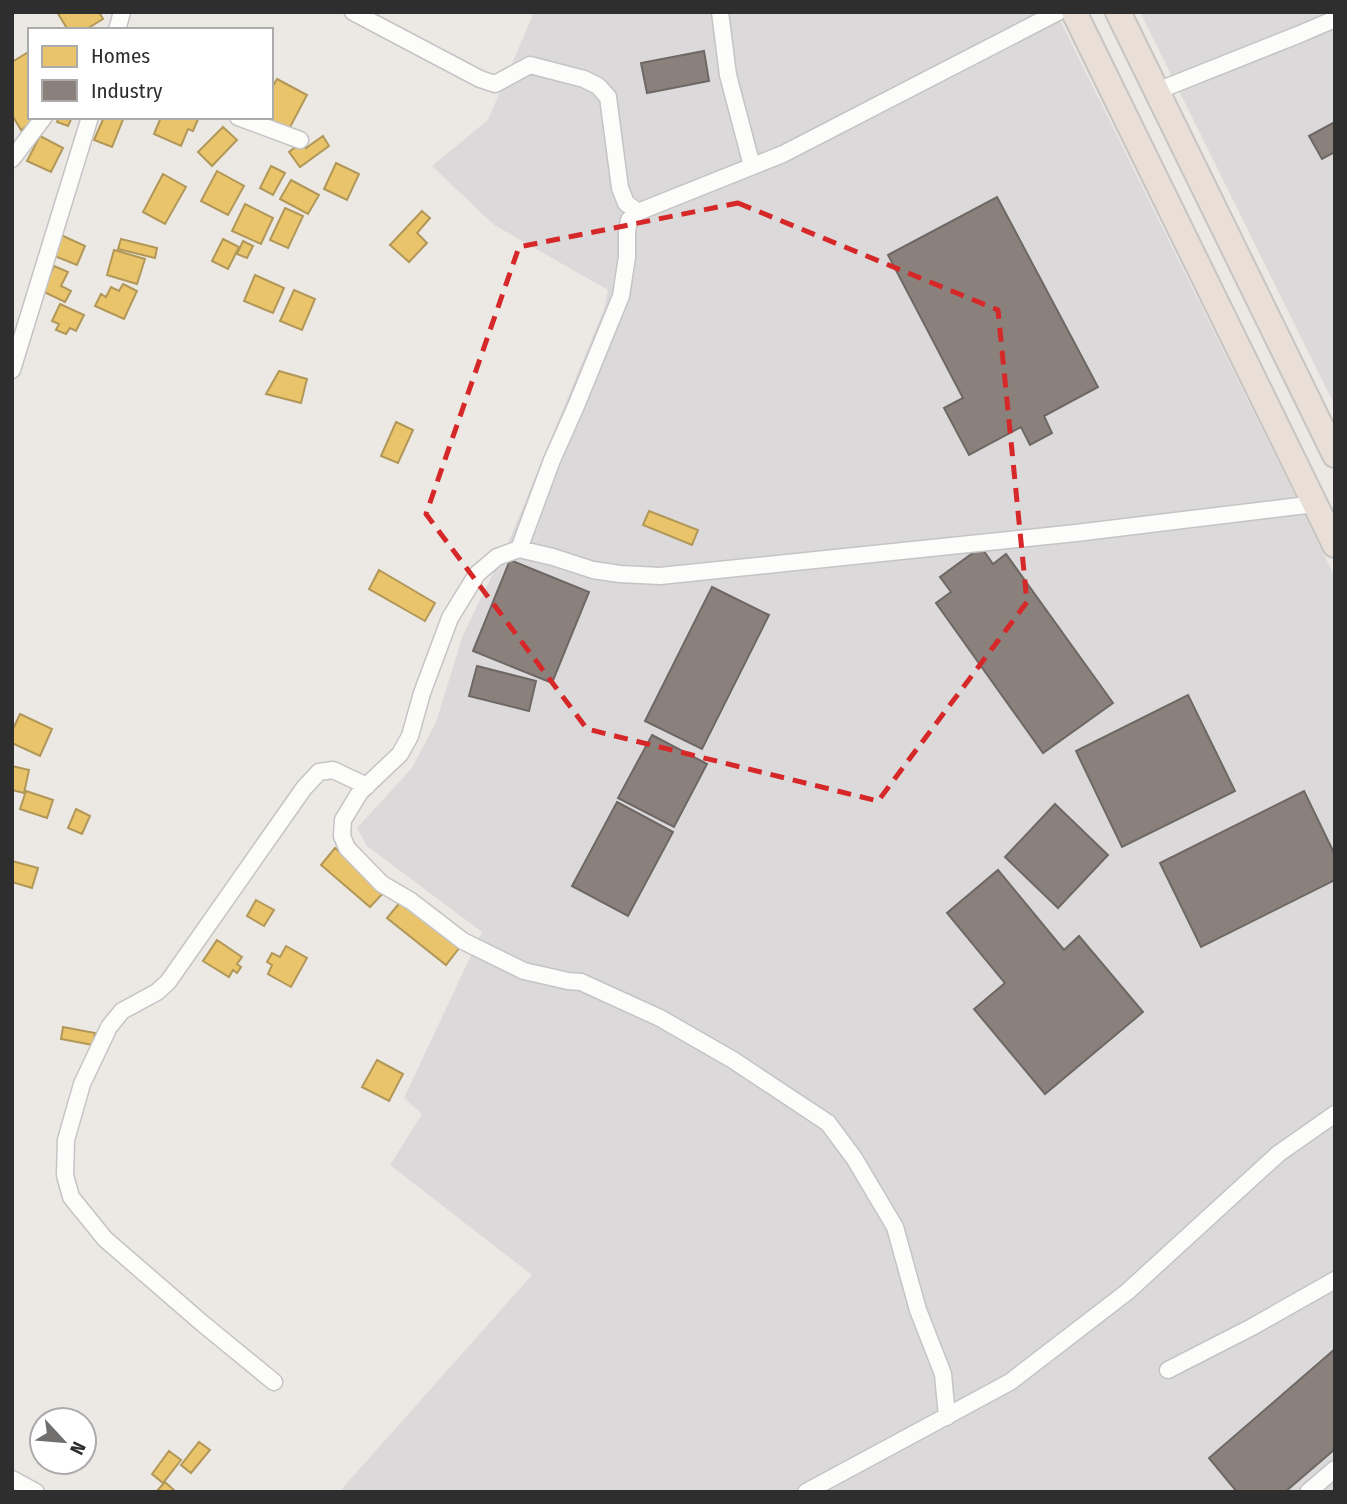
<svg xmlns="http://www.w3.org/2000/svg" width="1347" height="1504" font-family="'Fira Sans Condensed',sans-serif">
<rect width="100%" height="100%" fill="#ece8e4"/>
<path fill="#dcd9db" d="M534,12h522l279,565v915h-996l193,-217 -142,-110 32,-51 -18,-16 78,-166 -115,-86 -10,-18 55,-60 24,-46 27,-87 48,-99 93,-227 4,-19 -114,-65 -62,-59 56,-46z
M1140,12h195v394z"/>
<path fill="#e9c46a" stroke="#b19758" stroke-width="2" d="M57,12h42l4,7 -18,11h-17z
M30,51v66h10l-19,13 -9,-15v-53z
M277,79l30,16 -19,36 -26,-14h9v-28z
M59,117h13l-4,9 -11,-4z
M104,117h20l-12,30 -18,-7z
M161,117h38l-6,14 -5,-2 -7,17 -27,-12z
M223,127l14,13 -25,26 -14,-14z
M40,136l23,12 -12,24 -24,-11z
M323,136l6,10 -29,21 -11,-15 13,-10 4,6z
M336,163l23,11 -12,26 -23,-11z
M271,166l14,7 -12,22 -13,-7z
M217,171l27,15 -16,29 -27,-14z
M163,174l23,13 -21,37 -22,-12z
M291,180l28,15 -11,19 -28,-15z
M245,204l28,14 -12,26 -29,-13z
M285,208l18,8 -15,32 -18,-8z
M422,211l8,7 -13,15 10,10 -18,19 -19,-17z
M61,235l24,11 -8,19 -25,-10z
M121,239l36,9 -2,10 -37,-9z
M223,239l16,8 -11,22 -16,-8z
M243,241l10,5 -6,12 -10,-4z
M114,250l31,9 -8,25 -30,-9z
M54,266l14,6 -7,14 10,5 -6,11 -23,-11z
M255,275l29,13 -11,25 -29,-12z
M123,284l14,7 -13,28 -29,-13 6,-12 5,3 5,-10 8,4z
M294,290l21,9 -13,31 -22,-9z
M60,304l24,11 -8,16 -6,-3 -4,6 -10,-4 3,-6 -7,-3z
M279,371l28,8 -6,24 -35,-9z
M396,422l17,8 -15,33 -17,-7z
M649,511l49,19 -6,15 -49,-20z
M379,570l56,33 -10,18 -56,-32z
M20,714l32,15 -12,27 -28,-13v-12z
M12,766l17,4 -5,23 -12,-3z
M26,791l27,9 -6,18 -27,-9z
M76,809l14,7 -8,18 -14,-6z
M335,848l50,43 -15,16 -49,-42z
M12,861l26,7 -6,20 -20,-6z
M256,900l18,10 -10,16 -17,-10z
M402,900l58,47 -14,18 -59,-47z
M217,940l25,17 -5,7 4,3 -4,6 -4,-3 -4,7 -26,-16z
M286,946l21,12 -16,29 -23,-13 4,-9 -5,-3 5,-9 8,4z
M63,1027l32,6 -2,12 -32,-6z
M377,1060l26,14 -14,27 -27,-14z
M199,1442l11,8 -19,23 -10,-8z
M169,1451l12,9 -18,23 -11,-9z
M165,1482l10,9 -1,1h-18z"/>
<path fill="#8a817c" stroke="#6e6865" stroke-width="2" d="M704,51l5,30 -62,12 -6,-30z
M1335,122v30l-13,7 -13,-23z
M997,197l101,190 -54,29 8,17 -22,12 -9,-18 -52,28 -25,-47 19,-10 -75,-143z
M981,547l12,17 13,-10 107,149 -70,50 -107,-150 15,-11 -11,-15z
M510,560l79,32 -37,91 -79,-32z
M712,587l57,28 -67,134 -57,-28z
M477,666l59,15 -7,30 -60,-15z
M1188,695l47,96 -113,56 -46,-96z
M652,735l55,29 -33,63 -56,-29z
M1304,791l31,64v25l-134,67 -41,-84z
M617,802l56,30 -45,84 -56,-30z
M1055,804l53,51 -50,53 -53,-51z
M998,870l66,80 15,-14 64,76 -98,82 -71,-85 31,-26 -58,-70z
M1335,1349v100l-50,43h-48l-28,-34z"/>
<g fill="none" stroke-linecap="round" stroke-linejoin="round">
<g stroke="#c5c4c5" stroke-width="19">
<path id="minor" d="M353,12l127,67 15,5 35,-19 54,14 14,7 10,11 12,91 6,15 12,9
M720,12l8,63 24,91
M117,30l5,-18
M1157,91l143,-57 35,-15
M238,117l62,23
M12,159l32,-42
M12,370l78,-253
M519,549l33,-89 24,-54 45,-110 6,-39v-25l2,-12 9,-8 145,-58 275,-142
M1168,1370l84,-43 83,-47
M274,1382l-72,-59 -97,-84 -34,-42 -6,-22 1,-35 16,-56 27,-57 13,-16 35,-19 11,-10 136,-194 15,-16 14,-2 34,16
M947,1417l-4,-43 -25,-64 -23,-83 -41,-69 -26,-35 -95,-63 -73,-42 -79,-36 -13,-1 -44,-10 -61,-30 -52,-40 -29,-17 -35,-36 -5,-12 1,-16 17,-28 40,-38 10,-18 12,-43 28,-75 27,-44 20,-17 22,-8 34,8 40,13 27,4 40,2 416,-43 239,-29
M12,1479l24,13
M806,1492l204,-110 117,-90 151,-138 57,-40
M1308,1492l27,-23"/>
</g>
<g stroke="#c6c5c4" stroke-width="28">
<path id="highway" d="M1074,12l261,533
M1118,12l217,443"/>
</g>
<use href="#minor" stroke="#fcfcfb" stroke-width="16"/>
<use href="#highway" stroke="#eadfd6" stroke-width="24"/>
</g>
<path fill="none" stroke="#d62828" stroke-width="5" stroke-dasharray="14 9" stroke-linejoin="round" d="M738,203l260,107 29,292 -149,199 -291,-72 -161,-215 93,-267z"/>
<rect width="1347" height="1504" fill="none" stroke="#2e2e2e" stroke-width="28"/>
<rect x="28" y="28" width="245" height="91" fill="#ffffff" stroke="#ababab" stroke-width="2"/>
<rect x="42" y="46" width="35" height="21" fill="#e9c46a" stroke="#ababab" stroke-width="2"/>
<text x="91" y="63" font-size="21" fill="#2e2e2e">Homes</text>
<rect x="42" y="80" width="35" height="21" fill="#8a817c" stroke="#ababab" stroke-width="2"/>
<text x="91" y="98" font-size="21" fill="#2e2e2e">Industry</text>
<g transform="translate(63 1441) rotate(116)"><circle r="33" fill="#ffffff" stroke="#ababab" stroke-width="2"/>
<path d="M0-5L12 26L0 18L-12 26Z" fill="#706f6e"/>
<text y="-10" font-size="19" font-weight="bold" text-anchor="middle" fill="#2e2e2e">N</text>
</g>
</svg>
